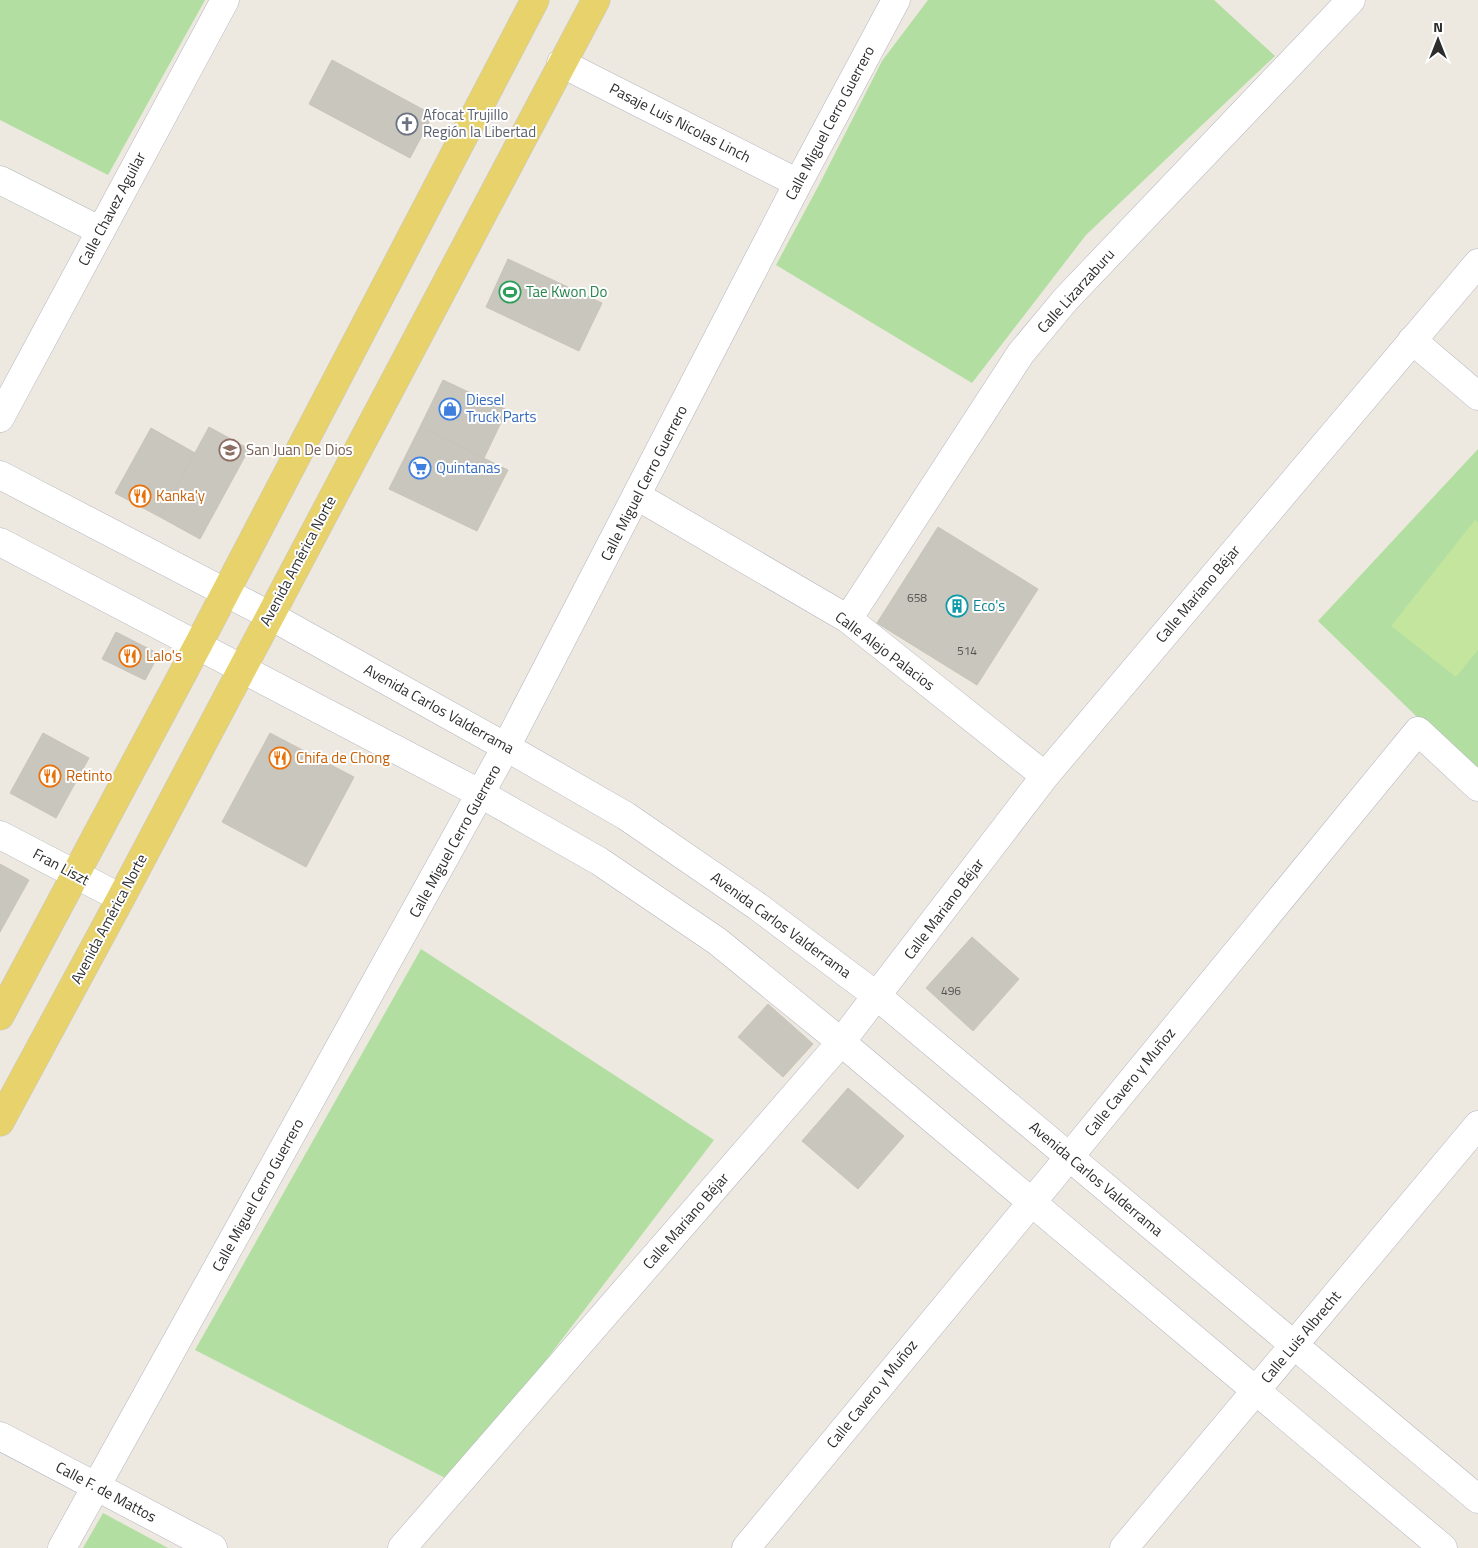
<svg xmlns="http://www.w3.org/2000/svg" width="1478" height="1548" font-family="'Titillium Web',sans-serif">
<rect width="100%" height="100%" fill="#ede8e0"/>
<path fill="#b2dfa1" d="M0,0h205l-97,175 -108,-55z
M928,0h286l61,56 -189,179 -114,148 -196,-118 44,-82 62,-122z
M1478,449v327l-160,-155z
M421,949l293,191 -261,342 -258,-132z
M103,1513l65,35h-85z"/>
<path fill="#c3e59e" d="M1475,520l3,2v128l-22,27 -65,-51z"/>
<path fill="#c9c6be" stroke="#c9c4ba" d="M332,60l101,55 -23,43 -101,-54z
M508,259l94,44 -23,48 -93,-44z
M443,380l64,30 -23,48 -64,-31z
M209,427l40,22 -49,90 -40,-22z
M420,427l88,43 -31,61 -88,-42z
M151,428l44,25 -35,64 -45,-24z
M938,527l100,62 -61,96 -100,-62z
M116,632l43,22 -14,26 -43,-21z
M43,733l46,25 -33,60 -46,-25z
M270,733l84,44 -48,90 -84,-45z
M0,864l29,16 -29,52z
M972,937l47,42 -46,52 -47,-43z
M768,1004l45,40 -30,33 -45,-40z
M848,1088l56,48 -46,53 -56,-48z"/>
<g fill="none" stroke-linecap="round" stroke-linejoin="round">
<g stroke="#b4b5bf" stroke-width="29">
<path id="street" d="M561,63l237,120
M0,180l101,51
M1412,340l66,56
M0,418l225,-418
M637,496l211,123 197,157
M848,619l173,-266 45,-54 285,-299
M0,835l121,63
M0,1436l213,112
M62,1548l444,-801 292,-564 98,-183
M402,1548l439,-506 204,-266 433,-513
M746,1548l324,-392 348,-425 60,56
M1124,1548l354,-423"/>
</g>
<g stroke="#b4b5bf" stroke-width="29">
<path id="secondary" d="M0,475l269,140 237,132 120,69 131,90 120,90 601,503
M0,542l481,252 118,67 118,80 124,101 602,506"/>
</g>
<g stroke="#c8c8c8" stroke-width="29">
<path id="primary" d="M0,1016l198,-371 337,-645
M0,1122l121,-224 475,-898"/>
</g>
<use href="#street" stroke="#fff" stroke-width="28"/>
<use href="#secondary" stroke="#fff" stroke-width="28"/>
<use href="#primary" stroke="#e7d26b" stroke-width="28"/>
</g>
<defs>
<g id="church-ring" transform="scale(1.125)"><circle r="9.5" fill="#fff" stroke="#6b7280" stroke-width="1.5"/><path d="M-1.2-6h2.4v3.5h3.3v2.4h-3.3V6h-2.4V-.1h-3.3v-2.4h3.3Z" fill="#6b7280"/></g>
<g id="stadium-ring" transform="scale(1.125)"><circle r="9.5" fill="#fff" stroke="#2e9e5b" stroke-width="1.5"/><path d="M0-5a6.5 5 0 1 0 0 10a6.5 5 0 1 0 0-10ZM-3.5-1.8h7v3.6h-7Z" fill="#2e9e5b"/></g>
<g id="shop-ring" transform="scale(1.125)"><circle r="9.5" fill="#fff" stroke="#3f7fe0" stroke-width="1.5"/><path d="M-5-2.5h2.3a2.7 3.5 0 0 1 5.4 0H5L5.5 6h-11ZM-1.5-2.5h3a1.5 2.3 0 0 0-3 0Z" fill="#3f7fe0"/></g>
<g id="school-ring" transform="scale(1.125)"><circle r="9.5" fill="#fff" stroke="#8d6e63" stroke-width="1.5"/><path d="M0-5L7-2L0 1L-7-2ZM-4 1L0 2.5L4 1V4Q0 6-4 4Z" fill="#8d6e63"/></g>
<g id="supermarket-ring" transform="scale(1.125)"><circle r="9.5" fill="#fff" stroke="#3f7fe0" stroke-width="1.5"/><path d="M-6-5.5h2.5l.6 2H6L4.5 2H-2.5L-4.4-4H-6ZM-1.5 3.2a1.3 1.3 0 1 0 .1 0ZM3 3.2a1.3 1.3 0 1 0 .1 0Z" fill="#3f7fe0"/></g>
<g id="restaurant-ring" transform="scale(1.125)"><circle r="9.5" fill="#fff" stroke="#e8710a" stroke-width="1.5"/><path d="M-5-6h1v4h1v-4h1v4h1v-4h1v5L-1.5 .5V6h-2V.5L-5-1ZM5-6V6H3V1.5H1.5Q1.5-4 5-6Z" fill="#e8710a"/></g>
<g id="building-ring" transform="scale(1.125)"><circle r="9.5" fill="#fff" stroke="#0f9aa8" stroke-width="1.5"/><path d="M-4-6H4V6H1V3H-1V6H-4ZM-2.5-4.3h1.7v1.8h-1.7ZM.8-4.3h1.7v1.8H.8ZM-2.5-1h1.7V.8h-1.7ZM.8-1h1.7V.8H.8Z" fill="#0f9aa8"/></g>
</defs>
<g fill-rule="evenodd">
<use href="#church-ring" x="407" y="124"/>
<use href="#stadium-ring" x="510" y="292"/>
<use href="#shop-ring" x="450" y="409"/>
<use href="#school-ring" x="230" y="450"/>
<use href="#supermarket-ring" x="420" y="468"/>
<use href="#restaurant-ring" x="140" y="496"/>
<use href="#building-ring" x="957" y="606"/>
<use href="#restaurant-ring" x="130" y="656"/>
<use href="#restaurant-ring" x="280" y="758"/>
<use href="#restaurant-ring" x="50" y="776"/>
</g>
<g text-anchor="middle" stroke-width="4" stroke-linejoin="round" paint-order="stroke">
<g font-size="12" fill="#545351">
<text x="917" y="602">658</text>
<text x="967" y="655">514</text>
<text x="951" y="995">496</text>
</g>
<g font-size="15" fill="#5b616d" stroke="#fff" text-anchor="start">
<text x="423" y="120">Afocat Trujillo<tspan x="423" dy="17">Región la Libertad</tspan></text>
</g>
<g font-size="15" fill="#2d2d2d" stroke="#fff">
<text transform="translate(680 123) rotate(27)" y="5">Pasaje Luis Nicolas Linch</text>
<text transform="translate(830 123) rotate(-62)" y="5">Calle Miguel Cerro Guerrero</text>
<text transform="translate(112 209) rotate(-62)" y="5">Calle Chavez Aguilar</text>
<text transform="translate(1076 291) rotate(-48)" y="5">Calle Lizarzaburu</text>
<text transform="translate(644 483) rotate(-63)" y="5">Calle Miguel Cerro Guerrero</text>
<text transform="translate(298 561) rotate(-62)" y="5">Avenida América Norte</text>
<text transform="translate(1198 594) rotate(-50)" y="5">Calle Mariano Béjar</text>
<text transform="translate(885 651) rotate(37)" y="5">Calle Alejo Palacios</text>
<text transform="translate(439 709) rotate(29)" y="5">Avenida Carlos Valderrama</text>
<text transform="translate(455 841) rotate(-61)" y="5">Calle Miguel Cerro Guerrero</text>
<text transform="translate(61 867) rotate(28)" y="5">Fran Liszt</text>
<text transform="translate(944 909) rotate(-53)" y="5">Calle Mariano Béjar</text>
<text transform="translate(109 919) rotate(-62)" y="5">Avenida América Norte</text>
<text transform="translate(781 925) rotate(36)" y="5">Avenida Carlos Valderrama</text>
<text transform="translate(1130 1082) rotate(-51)" y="5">Calle Cavero y Muñoz</text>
<text transform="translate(1096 1179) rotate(40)" y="5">Avenida Carlos Valderrama</text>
<text transform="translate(258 1195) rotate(-61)" y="5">Calle Miguel Cerro Guerrero</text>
<text transform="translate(686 1221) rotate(-49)" y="5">Calle Mariano Béjar</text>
<text transform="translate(1301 1337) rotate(-50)" y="5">Calle Luis Albrecht</text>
<text transform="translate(872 1394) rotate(-51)" y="5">Calle Cavero y Muñoz</text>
<text transform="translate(106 1492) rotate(28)" y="5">Calle F. de Mattos</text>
</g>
<g font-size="15" fill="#27864d" stroke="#fff" text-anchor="start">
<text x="526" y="297">Tae Kwon Do</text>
</g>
<g font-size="15" fill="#366cbe" stroke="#fff" text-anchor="start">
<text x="466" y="405">Diesel<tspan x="466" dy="17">Truck Parts</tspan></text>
<text x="436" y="473">Quintanas</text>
</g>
<g font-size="15" fill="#785e54" stroke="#fff" text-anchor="start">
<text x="246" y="455">San Juan De Dios</text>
</g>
<g font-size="15" fill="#c56008" stroke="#fff" text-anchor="start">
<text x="156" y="501">Kanka'y</text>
<text x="146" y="661">Lalo's</text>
<text x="296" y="763">Chifa de Chong</text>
<text x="66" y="781">Retinto</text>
</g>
<g font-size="15" fill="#0d838f" stroke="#fff" text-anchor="start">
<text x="973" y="611">Eco's</text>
</g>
</g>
<g transform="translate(1438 40)" stroke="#ffffff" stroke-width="4" paint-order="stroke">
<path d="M0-4L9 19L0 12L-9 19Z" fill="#2d2d2d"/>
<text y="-8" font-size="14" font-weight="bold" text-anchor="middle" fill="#2d2d2d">N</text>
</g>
</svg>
